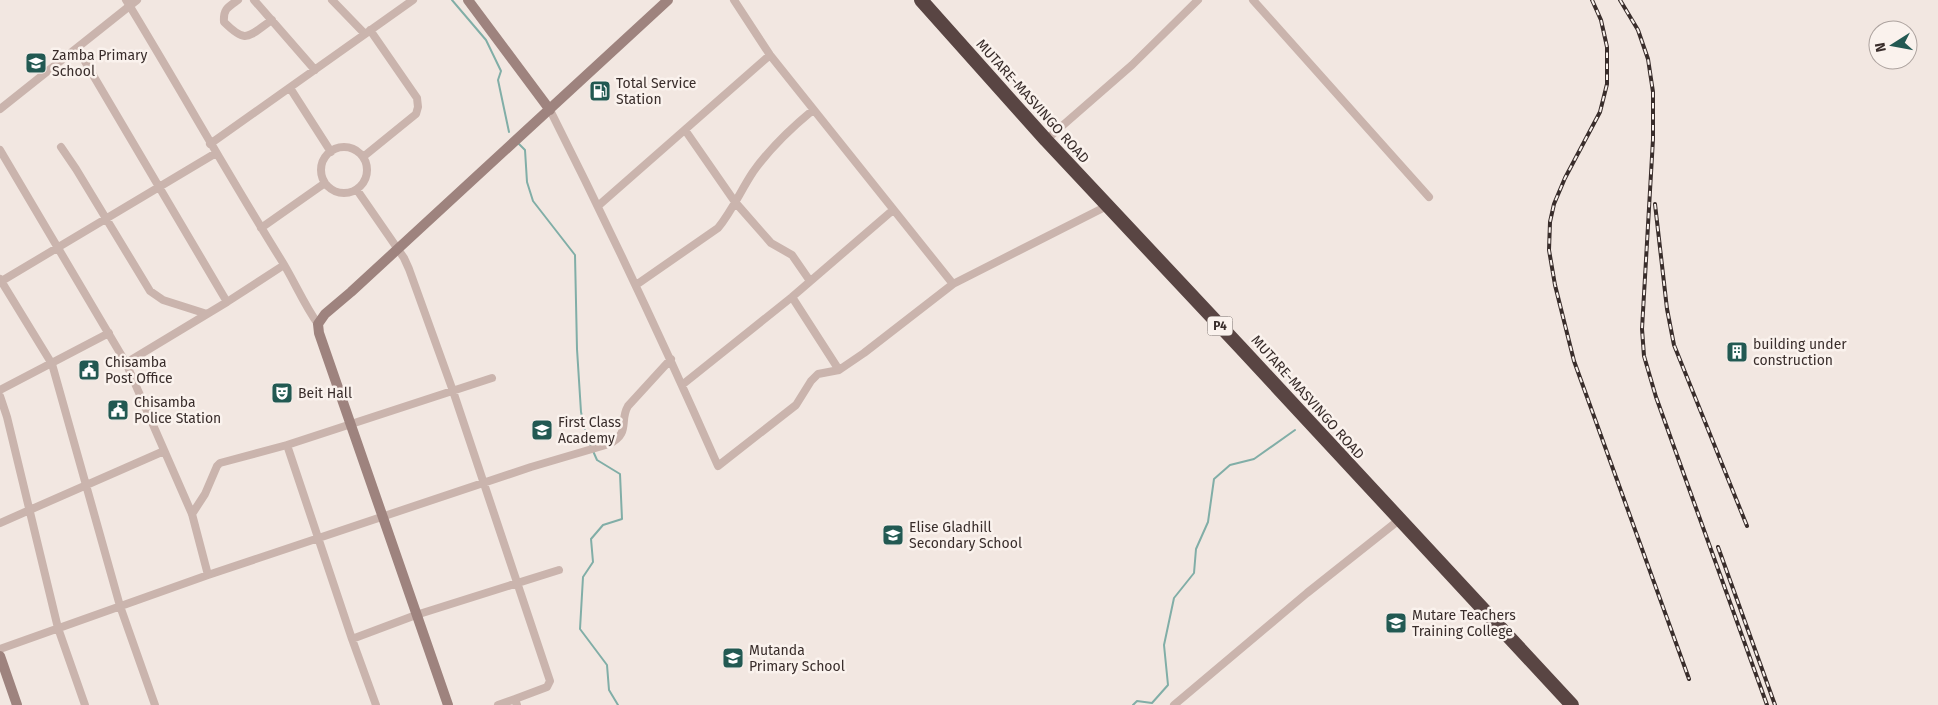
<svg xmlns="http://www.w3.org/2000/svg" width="1938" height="705" font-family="'Fira Sans',sans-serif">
<rect width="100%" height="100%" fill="#f2e7e1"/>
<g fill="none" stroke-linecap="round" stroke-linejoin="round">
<path stroke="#81aea7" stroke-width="2" d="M452,0l34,40 15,31 -3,9 11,52
M519,144l6,6 2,32 6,19 42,54 2,94 4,63 6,26 4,8
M593,451l4,9 23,14 2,45 -19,6 -12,14 2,23 -10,15 -3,52 27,36 2,25 9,15
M1133,705l4,-4 15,2 16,-18 -4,-40 10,-47 20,-25 2,-24 12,-27 6,-43 16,-14 24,-6 41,-29"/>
<path stroke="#cab4ad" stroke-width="8" d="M126,0c52,85 101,173 154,258 14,22 23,45 38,66
M238,0c-10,7 -15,9 -14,22 23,23 24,14 48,-2
M254,0l61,70
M332,0l32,33
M734,0l36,55 183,229
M1253,0l176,197
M77,48l150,254
M290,88l41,64
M0,109l137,-109
M550,110c59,117 115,236 168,356l78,-61 15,-24 7,-7 21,-4 25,-17 89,-69 154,-78
M685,130l50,72 36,41 21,12 18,26
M1046,140l86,-75 66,-65
M210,144l203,-144
M61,147l15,22 74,122 13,9 44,14
M321 170a23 23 0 1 1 46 0a23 23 0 1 1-46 0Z
M0,150l126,213 66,151 16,61
M363,157l53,-43 2,-7 -1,-9 -47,-68
M357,190l47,68 5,11 44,122 97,290 -3,6 -32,12
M598,206l172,-151
M261,228l64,-45
M0,279l52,85 68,242 35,99
M0,282l216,-129
M636,285l82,-57c14,-17 23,-38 35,-56 17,-24 37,-43 60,-62
M792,297l47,73
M126,363l101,-61 57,-37
M682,385l110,-88 101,-87
M0,390l109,-57
M0,396l7,21 51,211 27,77
M192,514l13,-20 12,-28 3,-3 67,-18
M0,523l164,-72
M352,639l64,-24 143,-45
M0,649l208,-74 323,-108 78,-23c22,-11 10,-23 19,-38l43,-47
M376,705l-24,-66 -65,-194 205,-67
M498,705l17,-6 2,6
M1174,705l133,-112 92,-73"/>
<path stroke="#9e837e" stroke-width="10" d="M468,0l82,110
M0,656l17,49
M448,705l-129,-372 -1,-9 7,-10 26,-22 317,-292"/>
<path stroke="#594543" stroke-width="14" d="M921,0l125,140 194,207 332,358"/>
<g stroke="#392d2b" stroke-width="4">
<path id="rail" d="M1592,0l9,20 6,27v37l-7,28 -35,66 -11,26 -4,18 -1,28 6,35 19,76 115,318
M1620,0l18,30 10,29 5,33v47l-11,190 2,27 12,41 111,308
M1655,204l12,105 7,36 73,181
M1718,547l57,158"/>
</g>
<use href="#rail" stroke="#faf2ed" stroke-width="2" stroke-dasharray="5.5" stroke-linecap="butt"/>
</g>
<defs>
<g id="school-square" transform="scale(1.125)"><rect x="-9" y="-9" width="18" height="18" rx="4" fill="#225952" stroke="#faf2ed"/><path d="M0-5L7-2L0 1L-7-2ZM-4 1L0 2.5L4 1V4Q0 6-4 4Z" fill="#fff"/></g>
<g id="fuel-square" transform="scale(1.125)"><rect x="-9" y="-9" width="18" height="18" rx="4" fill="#225952" stroke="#faf2ed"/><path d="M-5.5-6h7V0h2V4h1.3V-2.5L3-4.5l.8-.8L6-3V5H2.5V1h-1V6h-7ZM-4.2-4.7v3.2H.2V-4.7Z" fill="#fff"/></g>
<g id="building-square" transform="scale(1.125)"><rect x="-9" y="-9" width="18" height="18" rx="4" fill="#225952" stroke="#faf2ed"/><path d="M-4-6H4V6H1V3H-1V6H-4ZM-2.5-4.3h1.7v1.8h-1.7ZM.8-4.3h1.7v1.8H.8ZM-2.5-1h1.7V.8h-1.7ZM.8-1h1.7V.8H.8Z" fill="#fff"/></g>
<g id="civic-square" transform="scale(1.125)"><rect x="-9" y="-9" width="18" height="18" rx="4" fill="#225952" stroke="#faf2ed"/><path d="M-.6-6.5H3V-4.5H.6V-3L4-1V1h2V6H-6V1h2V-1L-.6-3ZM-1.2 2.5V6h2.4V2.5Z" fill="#fff"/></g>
<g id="theatre-square" transform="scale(1.125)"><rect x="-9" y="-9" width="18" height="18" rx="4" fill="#225952" stroke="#faf2ed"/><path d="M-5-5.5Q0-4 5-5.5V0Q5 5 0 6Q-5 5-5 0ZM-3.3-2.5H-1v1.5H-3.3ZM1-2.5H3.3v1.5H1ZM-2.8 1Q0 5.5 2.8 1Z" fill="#fff"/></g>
<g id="university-square" transform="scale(1.125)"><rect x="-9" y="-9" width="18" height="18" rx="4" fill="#225952" stroke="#faf2ed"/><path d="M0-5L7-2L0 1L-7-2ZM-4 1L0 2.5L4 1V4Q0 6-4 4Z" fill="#fff"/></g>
</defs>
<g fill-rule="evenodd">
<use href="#school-square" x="36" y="63"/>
<use href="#fuel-square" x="600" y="91"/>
<use href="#building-square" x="1737" y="352"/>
<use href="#civic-square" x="89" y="370"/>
<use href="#theatre-square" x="282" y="393"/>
<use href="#civic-square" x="118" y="410"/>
<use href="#school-square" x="542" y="430"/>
<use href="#school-square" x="893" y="535"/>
<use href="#university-square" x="1396" y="623"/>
<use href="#school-square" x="733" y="658"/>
</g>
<g text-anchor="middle" stroke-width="5" stroke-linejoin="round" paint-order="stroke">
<rect fill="#faf2ed" stroke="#736865" stroke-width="1" x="1207.5" y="316.5" width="25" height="19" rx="4"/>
<g font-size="12" font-weight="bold" fill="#392d2b">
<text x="1220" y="330">P4</text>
</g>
<g font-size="14" fill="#392d2b" stroke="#faf2ed" text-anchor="start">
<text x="52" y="60">Zamba Primary<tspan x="52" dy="16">School</tspan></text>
<text x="616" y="88">Total Service<tspan x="616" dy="16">Station</tspan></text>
<text x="1753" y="349">building under<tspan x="1753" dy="16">construction</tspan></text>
<text x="105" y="367">Chisamba<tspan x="105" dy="16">Post Office</tspan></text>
<text x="298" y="398">Beit Hall</text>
<text x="134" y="407">Chisamba<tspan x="134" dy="16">Police Station</tspan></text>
<text x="558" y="427">First Class<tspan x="558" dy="16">Academy</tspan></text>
<text x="909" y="532">Elise Gladhill<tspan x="909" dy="16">Secondary School</tspan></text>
<text x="1412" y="620">Mutare Teachers<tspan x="1412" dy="16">Training College</tspan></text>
<text x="749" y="655">Mutanda<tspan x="749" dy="16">Primary School</tspan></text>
</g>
<g font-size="14" fill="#392d2b" stroke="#faf2ed">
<text transform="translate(1033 101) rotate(48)" y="5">MUTARE-MASVINGO ROAD</text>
<text transform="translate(1308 397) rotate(48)" y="5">MUTARE-MASVINGO ROAD</text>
</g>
</g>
<g transform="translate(1893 45) rotate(259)"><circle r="24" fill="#faf2ed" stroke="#ada39f"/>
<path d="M0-4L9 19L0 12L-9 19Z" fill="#225952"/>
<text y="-8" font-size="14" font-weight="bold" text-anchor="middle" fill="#392d2b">N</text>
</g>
</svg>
